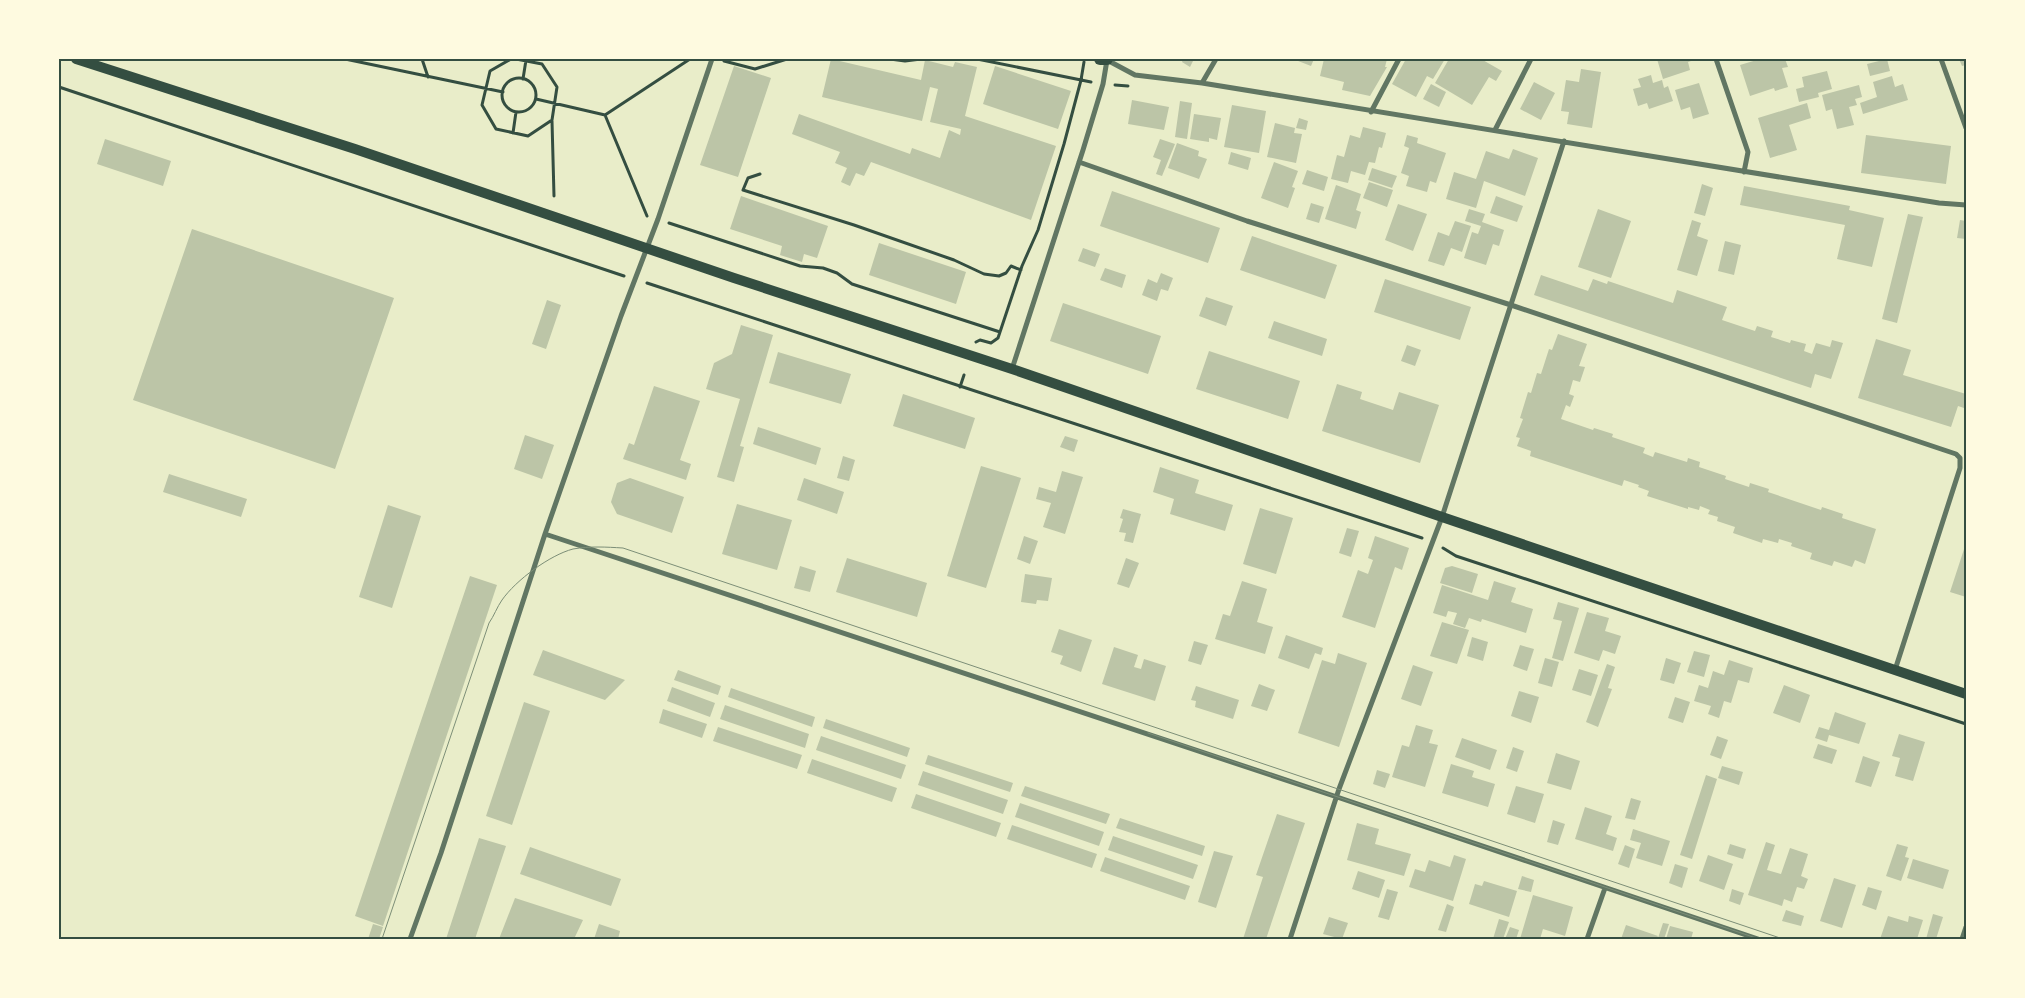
<svg xmlns="http://www.w3.org/2000/svg" width="2025" height="998" font-family="'DejaVu Sans',sans-serif">
<rect width="100%" height="100%" fill="#e9edc9"/>
<path fill="#bcc5a7" d="M831,59l90,21 4,-20 28,7 2,-5 22,5 -12,49 91,30 -25,74 -160,-58 -7,14 -8,-3 -6,13 -9,-4 6,-14 -12,-5 5,-11 -48,-18 7,-20 111,40 2,-6 28,10 9,-28 11,5 1,-6 -31,-7 8,-33 -8,-2 -8,34 -100,-24z
M1183,59h11l-4,8 -8,-5z
M1293,59h21l-3,7z
M1324,59h63l-2,8h2l-17,29 -28,-6 2,-8 -24,-6z
M1406,59h39l-12,20 -6,-3 -11,21 -24,-13z
M1449,59h32l21,12 -6,10 -7,-4 -17,28 -37,-22z
M1657,59h33l1,2 -3,1 2,8 -27,9z
M1760,59h25l3,8 -6,1 6,19 -13,4 -1,-3 -24,8 -10,-31z
M1887,59l3,12 -20,5 -3,-12z
M1959,59h7v6l-4,1z
M734,66l37,12 -33,99 -38,-12z
M995,66l76,25 -13,38 -75,-25z
M1581,69l20,3 -9,56 -25,-4 2,-12 -8,-1 5,-31 13,2z
M1827,71l5,18 -14,4 1,4 -20,5 -3,-13 8,-2 -2,-10z
M1651,75l2,8 9,-3 2,8 4,-2 5,15 -24,8 -2,-6 -9,3 -5,-17 8,-2 -3,-8z
M1892,76l3,11 8,-3 5,16 -45,14 -3,-11 17,-6 -4,-15z
M1534,82l21,11 -14,27 -21,-11z
M1699,83l10,31 -16,5 -3,-12 -9,3 -6,-20z
M1431,84l15,8 -7,15 -16,-8z
M1859,85l3,12 -7,2 2,6 -8,2 5,18 -17,4 -5,-20 -6,2 -4,-16z
M1132,100l37,7 -5,23 -36,-6z
M1180,101l12,2 -5,36 -12,-2z
M1807,103l4,15 -22,7 8,25 -27,8 -12,-40z
M1232,105l34,6 -7,42 -35,-6z
M1194,114l27,4 -4,22 -8,-2v4l-19,-3z
M1299,118l9,3 -2,9 -10,-2z
M1275,123l20,5 -1,5 8,1 -6,29 -29,-6z
M1363,127l23,6 -4,15 -3,-1 -4,16 -6,-1 -4,13 -14,-4 -3,12 -17,-4 6,-24 7,2 6,-22 10,3z
M1407,135l11,3 -1,5 29,10 -10,30 -6,-2 -3,11 -21,-6 3,-10 -8,-3 8,-25 -5,-2z
M1866,135l85,11 -5,38 -85,-11z
M105,139l66,22 -8,25 -66,-22z
M1160,139l15,5 -13,32 -6,-2 5,-14 -8,-3z
M1177,143l22,8 -1,5 9,3 -8,20 -31,-11z
M1513,149l25,9 -13,38 -41,-15 -8,27 -30,-9 8,-27 22,7 10,-28 23,8z
M1231,152l20,6 -3,12 -20,-6z
M1274,162l24,9 -6,16 3,1 -7,20 -27,-10z
M1372,168l25,8 -5,12 -24,-8z
M1307,170l21,7 -4,14 -22,-7z
M1369,182l24,8 -6,17 -24,-9z
M1702,184l11,4 -8,28 -11,-3z
M1336,185l25,9 -5,16 5,2 -5,17 -31,-10z
M1744,186l106,20 -1,4 35,8 -12,49 -35,-8 8,-34 -105,-20z
M1112,191l108,37 -12,35 -108,-37z
M741,196l87,30 -11,32 -13,-4 -2,8 -22,-7 2,-9 -52,-17z
M1496,196l27,10 -6,16 -27,-9z
M1311,203l13,4 -5,16 -13,-4z
M1398,204l29,10 -14,37 -28,-11z
M1469,209l16,5 -3,8 22,8 -5,16 -6,-2 -7,21 -22,-7 8,-26 6,2 3,-8 -16,-5z
M1598,209l33,12 -20,57 -33,-11z
M1908,214l15,3 -26,106 -15,-4z
M1692,220l9,3 -4,13 11,4 -11,36 -20,-6z
M1960,220l6,1v18l-9,-1z
M1455,221l16,5 -9,26 -11,-4 -7,18 -16,-5 10,-29 11,4z
M192,229l202,69 -59,171 -202,-69z
M1252,236l85,29 -12,34 -85,-29z
M1725,241l16,4 -7,30 -16,-4z
M879,243l87,29 -10,32 -87,-29z
M1083,248l17,6 -5,13 -17,-6z
M1105,268l21,7 -4,13 -22,-8z
M1161,273l12,5 -5,13 -7,-2 -4,12 -15,-6 6,-16 9,4z
M1541,275l47,16 5,-12 14,5 1,-3 65,22 4,-13 50,17 -5,13 33,11 2,-5 16,5 -2,6 19,6 1,-3 15,4 -2,7 8,3 4,-11 14,4 2,-7 11,3 -12,36 -16,-5 -4,14 -277,-93z
M1385,279l86,28 -11,33 -86,-28z
M1206,297l27,9 -7,20 -27,-10z
M547,300l14,5 -15,44 -14,-5z
M1063,303l98,33 -13,38 -98,-33z
M1274,321l53,18 -5,17 -54,-18z
M741,325l32,10 -33,111 4,1 -10,35 -17,-5 23,-78 -34,-10 8,-26 18,-9z
M1558,334l29,10 -8,22 6,1 -5,15 -7,-2 -4,14 5,2 -4,11 -4,-2 -5,14 32,11 1,-2 19,6 -1,3 33,11 -2,5 10,4 2,-5 32,10 1,-4 12,4 -1,5 27,9 -1,3 24,8 1,-4 19,6 -1,3 53,18 1,-3 21,7 -1,4 34,11 -11,35 -10,-4 -3,7 -18,-6 -2,5 -22,-7 2,-6 -21,-7 1,-3 -13,-4 -1,4 -15,-4 -1,4 -29,-10 2,-6 -18,-6 1,-4 -10,-3 2,-4 -10,-4 -1,4 -11,-3v2l-41,-13 2,-5 -11,-4 1,-2 -15,-5 -2,6 -92,-30 1,-5 -14,-5 3,-8 -4,-1 7,-18 -3,-1 8,-26 3,1 6,-20 4,1 8,-25 3,1z
M1876,339l35,11 -8,25 63,19 -2,14 -6,-2 -7,21 -93,-29z
M1407,345l14,5 -6,16 -14,-5z
M1209,351l91,30 -12,38 -92,-30z
M778,352l73,22 -10,30 -72,-21z
M1337,384l25,8 -2,7 33,11 6,-18 40,13 -19,58 -98,-32z
M654,386l46,15 -20,59 11,4 -5,16 -63,-21 6,-16 5,2z
M903,394l72,24 -10,31 -72,-23z
M758,427l63,21 -5,17 -63,-21z
M525,435l29,10 -12,34 -28,-10z
M1065,436l13,4 -4,12 -14,-5z
M843,456l12,4 -6,21 -12,-3z
M981,466l40,12 -35,110 -39,-12z
M1160,467l39,13 -4,13 38,12 -8,26 -55,-17 4,-15 -21,-7z
M1062,471l21,6 -18,57 -22,-7 8,-24 -15,-4 3,-12 17,5z
M169,474l78,25 -6,18 -78,-25z
M630,478l54,19 -12,36 -55,-19 -6,-12 6,-19z
M804,478l40,14 -7,22 -40,-14z
M737,504l55,16 -15,50 -55,-16z
M388,505l33,11 -29,92 -33,-11z
M1260,508l33,10 -17,56 -33,-10z
M1123,509l18,5 -8,29 -9,-2 2,-8 -7,-1 4,-13 -3,-1z
M1347,528l12,3 -8,26 -12,-4z
M1024,536l14,5 -8,23 -13,-5z
M1375,536l34,12 -7,22 -7,-3 -20,61 -33,-11 16,-47 10,4 5,-14 -5,-2z
M1966,543v54l-16,-5z
M847,558l80,25 -10,34 -81,-25z
M1126,558l13,5 -10,25 -12,-4z
M800,566l16,5 -6,21 -16,-4z
M1452,566l26,8 -6,19 -32,-10 5,-15z
M1025,574l27,4 -4,23 -11,-1 -1,4 -15,-2z
M470,576l27,9 -114,341 -28,-10z
M1242,581l25,8 -10,33 16,5 -8,27 -50,-15 8,-25 7,2z
M1494,581l22,7 -5,14 22,7 -7,24 -44,-14 -1,3 -12,-4 -4,10 -12,-4 4,-11 -9,-2 -2,6 -13,-4 9,-28 46,15z
M1558,602l21,6 -16,53 -11,-3 10,-37 -9,-2z
M1587,612l22,6 -4,13 16,5 -6,18 -12,-4 -4,11 -25,-8z
M1442,622l27,8 -12,34 -27,-8z
M1059,629l33,11 -11,32 -21,-8 3,-8 -12,-4z
M1286,635l37,13 -2,7 -6,-2 -6,16 -31,-11z
M1472,637l16,5 -5,19 -16,-5z
M1194,641l14,4 -7,20 -13,-4z
M1520,645l14,4 -7,22 -14,-5z
M1114,647l24,8 -4,12 7,2 3,-10 22,7 -11,35 -53,-17z
M543,650l82,30 -20,20 -72,-25z
M1694,651l16,4 -6,22 -17,-5z
M1338,653l29,10 -28,84 -41,-14 24,-73 13,4z
M1545,658l14,4 -7,25 -14,-4z
M1666,658l15,5 -7,21 -14,-4z
M1729,660l24,8 -4,15 -11,-3 -7,23 -7,-2 -5,17 -11,-4 3,-8 -17,-5 5,-16 9,3 5,-17 11,4z
M1607,664l8,3 -7,21 4,1 -14,38 -12,-5z
M1413,665l20,7 -12,34 -20,-7z
M1579,669l19,6 -7,21 -19,-6z
M678,670l43,16 -3,9 -44,-15z
M1259,684l16,6 -8,21 -16,-5z
M1784,685l26,10 -10,28 -27,-10z
M1196,686l43,14 -6,19 -38,-12 1,-6 -5,-1z
M672,687l43,16 -5,14 -43,-16z
M731,688l84,29 -3,10 -84,-30z
M1519,691l20,6 -8,26 -20,-7z
M1675,697l15,5 -7,21 -15,-5z
M524,702l26,9 -38,114 -26,-9z
M725,705l84,29 -4,14 -85,-29z
M663,709l44,15 -5,14 -43,-15z
M1835,712l31,11 -7,21 -30,-9 -2,7 -12,-4 4,-11 10,3z
M826,719l84,29 -3,9 -84,-29z
M1416,725l17,5 -4,13 9,2 -13,42 -33,-10 10,-32 7,2z
M718,727l84,28 -5,14 -84,-28z
M1899,734l26,8 -12,39 -18,-5 5,-18 -8,-2z
M821,736l85,29 -5,14 -85,-29z
M1717,736l11,4 -7,19 -11,-4z
M1462,738l35,12 -7,20 -35,-13z
M1818,744l19,6 -5,14 -19,-6z
M1513,747l11,4 -7,21 -11,-4z
M1556,753l24,8 -9,29 -24,-7z
M928,755l85,28 -3,9 -85,-28z
M1863,756l17,6 -9,25 -16,-5z
M812,759l85,29 -5,14 -85,-29z
M1451,764l23,7 -2,6 23,7 -7,23 -46,-14z
M1722,766l21,6 -4,13 -21,-7z
M1377,770l13,4 -5,14 -12,-4z
M923,771l85,29 -5,14 -85,-29z
M1706,775l11,4 -25,80 -12,-4z
M1025,786l85,28 -4,10 -85,-28z
M1516,786l28,8 -9,29 -28,-9z
M916,794l85,29 -5,14 -85,-29z
M1631,798l10,3 -6,19 -10,-2z
M1020,803l84,29 -5,14 -84,-29z
M1585,807l27,9 -6,18 11,4 -4,13 -38,-12z
M1277,814l28,9 -39,116h-23l20,-62 -7,-2z
M1120,818l85,28 -3,10 -86,-28z
M1553,820l12,4 -7,21 -11,-3z
M1357,823l22,6 -4,15 36,10 -7,22 -57,-16z
M1012,825l85,29 -5,14 -85,-29z
M1633,829l37,12 -8,25 -26,-8 5,-15 -11,-3z
M1113,836l85,29 -5,14 -85,-29z
M479,838l27,8 -31,93h-29z
M1766,842l9,3 -8,25 14,4 9,-26 18,6 -7,22 7,3 -4,10 -7,-2 -5,15 -8,-3 -2,7 -34,-11z
M1730,844l16,5 -3,10 -16,-5z
M1897,844l11,3 -3,10 4,1 -8,23 -15,-5z
M1625,845l10,4 -6,19 -11,-4z
M530,847l91,32 -10,27 -91,-32z
M1214,851l19,5 -17,52 -18,-6z
M1454,855l12,4 -13,42 -44,-14 6,-18 10,3 4,-12 21,7z
M1708,855l25,9 -9,26 -25,-9z
M1105,857l85,29 -5,14 -85,-29z
M1913,859l36,11 -6,19 -36,-11z
M1675,864l13,4 -6,20 -13,-5z
M1358,871l27,9 -6,18 -27,-9z
M1522,876l12,4 -3,12 -13,-3z
M1834,878l22,7 -14,43 -22,-7z
M1484,881l33,10 -8,26 -40,-13 6,-20 7,2z
M1868,887l14,4 -6,19 -14,-5z
M1387,889l11,3 -9,28 -11,-3z
M1732,889l12,4 -4,12 -11,-4z
M1533,895l40,12 -8,29 -22,-7 -3,10h-20z
M515,898l68,22 -9,19h-75z
M1447,904l7,3 -8,25 -8,-2z
M1786,910l18,6 -3,10 -19,-5z
M1933,914l10,3 -7,22h-10z
M1888,916l20,6 1,-6 14,4 -6,19h-37z
M1329,917l19,6 -6,16 -19,-5z
M1499,919l10,3 -6,17h-10z
M1663,923l6,1 -5,15h-2l-4,-1z
M373,924l10,3 -4,12h-11z
M599,924l21,7 -2,8h-24z
M1626,925l32,11 -2,3h-35z
M1670,926l23,6 -2,7h-25z
M1510,927l9,3 -3,9h-11z"/>
<g fill="none" stroke-linecap="round" stroke-linejoin="round">
<path stroke="#344e41" stroke-width="3" d="M345,59l158,33
M422,59l6,18
M511,59l-21,12 -8,34 14,24 32,7 24,-16 5,-33 -15,-23 -26,-5
M890,59l15,2 16,-2
M977,59l114,23
M724,61l31,8 32,-10
M502 95a17 17 0 1 1 34 0a17 17 0 1 1-34 0Z
M523,79l3,-19
M1115,85l13,1
M59,87l565,189
M536,99l69,16 85,-56
M605,115l42,101
M552,121l2,75
M513,133l3,-21
M760,174l-12,4 -5,12 111,35 100,35 30,14 15,2 7,-3 5,-7 10,4
M669,223l131,43 23,2 14,5 15,11 148,48
M647,283l775,255
M976,342l4,-2 11,3 7,-5 24,-72 16,-36 26,-86 17,-64 3,-18
M960,387l4,-12
M1443,548l13,8 510,168"/>
<path stroke="#617663" stroke-width="5" d="M1716,59l32,93 -4,20
M1941,59l25,69
M1202,83l14,-24
M1371,112l28,-53
M1495,130l36,-71
M1079,162l168,59 264,84 445,149 4,4v10l-65,202
M1012,369l71,-219 20,-66 4,-24 28,15 67,8 737,120 27,2
M545,534l792,263 421,142
M410,939l31,-86 104,-319 76,-218 37,-97 54,-160
M1290,939l49,-150 103,-272 122,-376
M1587,939l18,-51
M1962,939l4,-12"/>
<path stroke="#344e41" stroke-width="10" d="M76,59l279,90 379,129 278,91 430,148 524,177"/>
<path stroke="#344e41" stroke-width="12" d="M1100,59h7"/>
<path stroke="#7c8e77" stroke-width="1" d="M1148,733l611,206
M382,939l107,-316c5,-7 8,-16 13,-23 14,-20 48,-45 71,-51 17,-3 33,-2 50,-1l1160,391"/>
</g>
<rect width="2025" height="998" fill="none" stroke="#fefae0" stroke-width="120"/>
<rect x="60" y="60" width="1905" height="878" fill="none" stroke="#344e41" stroke-width="2"/>
</svg>
